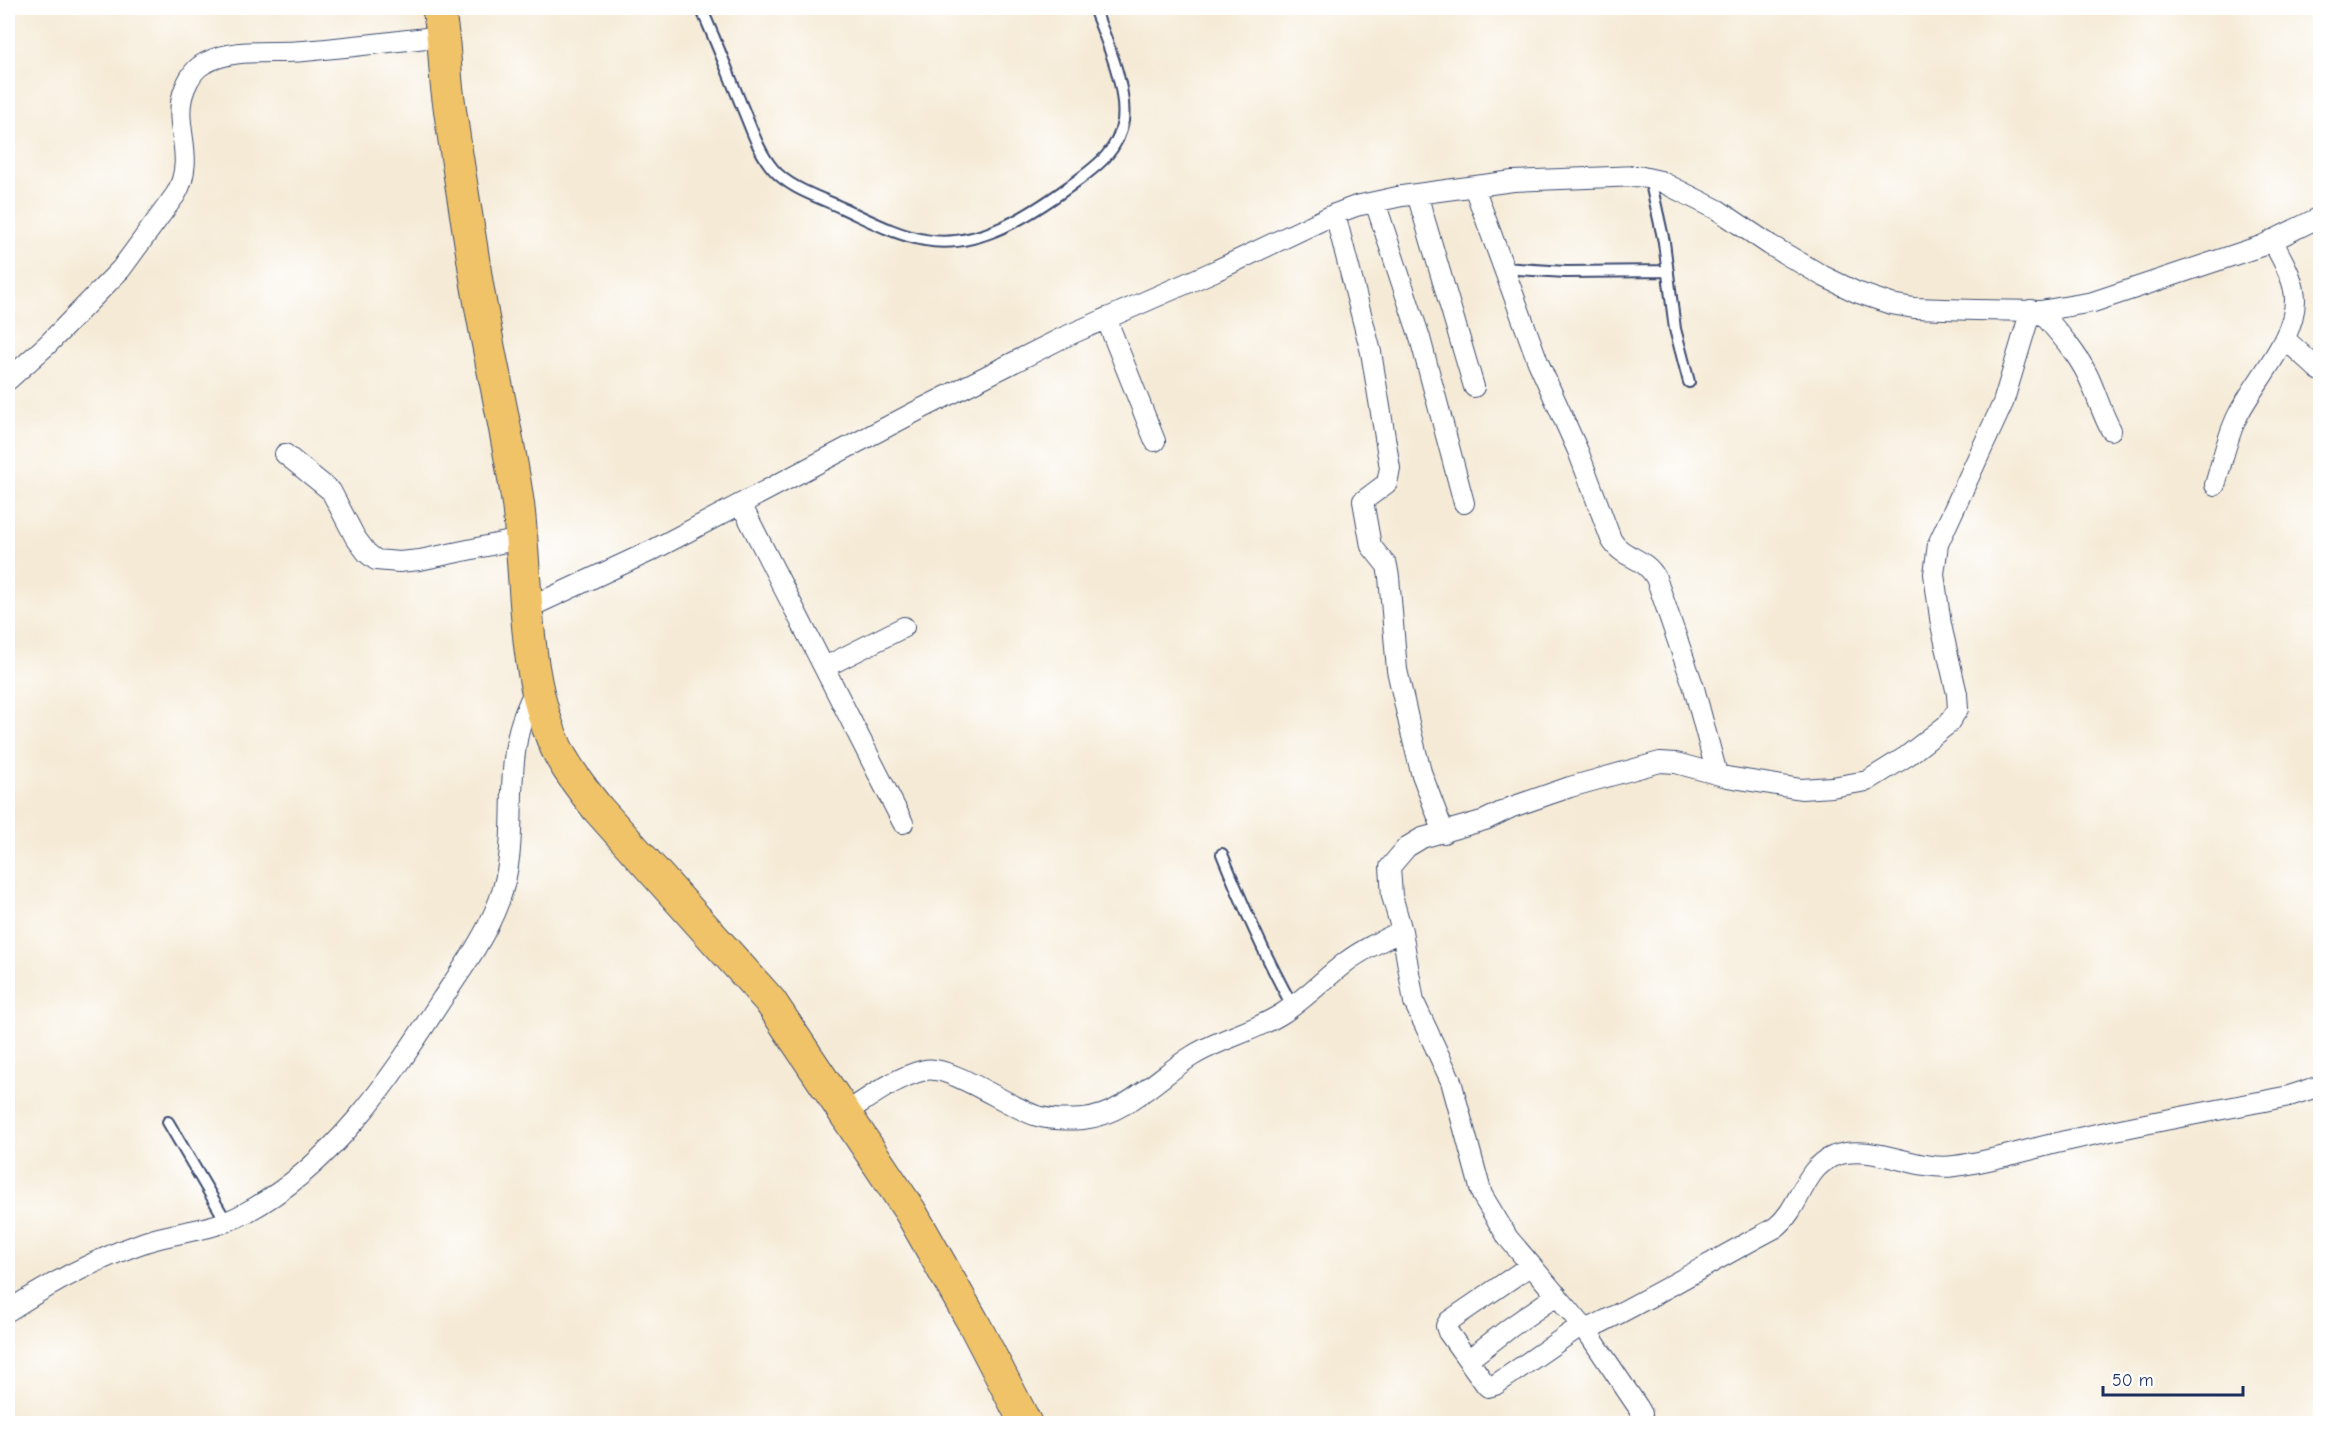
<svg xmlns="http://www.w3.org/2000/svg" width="2328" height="1431" font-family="'Comic Neue',sans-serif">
<rect width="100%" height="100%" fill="#fff"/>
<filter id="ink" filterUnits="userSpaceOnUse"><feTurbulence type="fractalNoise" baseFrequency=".0167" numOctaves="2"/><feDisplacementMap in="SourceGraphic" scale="12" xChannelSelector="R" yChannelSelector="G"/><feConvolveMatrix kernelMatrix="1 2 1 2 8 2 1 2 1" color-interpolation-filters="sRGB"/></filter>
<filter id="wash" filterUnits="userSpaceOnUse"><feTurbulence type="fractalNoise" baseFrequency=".008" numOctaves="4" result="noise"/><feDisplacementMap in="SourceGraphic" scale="24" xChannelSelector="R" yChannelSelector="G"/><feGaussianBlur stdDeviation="1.35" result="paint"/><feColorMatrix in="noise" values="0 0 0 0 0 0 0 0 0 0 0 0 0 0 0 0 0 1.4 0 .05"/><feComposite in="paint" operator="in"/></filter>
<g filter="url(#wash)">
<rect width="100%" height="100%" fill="#f5ead5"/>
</g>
<g filter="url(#ink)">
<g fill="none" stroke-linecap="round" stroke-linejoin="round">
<g stroke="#3c4b70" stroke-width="14">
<path id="service" d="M701,8c15,33 28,67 42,101 8,19 16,44 30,60 16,19 46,28 67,38 27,12 55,28 85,33 52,10 105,-25 145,-54 24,-18 48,-33 53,-65 4,-35 -17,-81 -29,-113
M1650,179l14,63 11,87 14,53
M1503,268l63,4 102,-1
M1222,854c21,52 43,103 71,153
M168,1122l58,99"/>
</g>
<g stroke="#3c4b70" stroke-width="22">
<path id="minor" d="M1474,187l64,175 40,89 33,88c11,20 33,17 45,39l38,110 23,86
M1417,194l57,193
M1375,202l45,136 44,165
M1335,214l36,138 19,116 -3,15 -24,18 8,45 16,20 2,11 8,93 14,62 10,40 23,61
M2040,311c17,20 35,39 47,63 9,18 14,38 24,56
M1106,318l49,123
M2285,339l35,32
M8,380l39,-35 74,-76 55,-75c22,-40 -6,-69 9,-106 4,-10 10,-20 20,-25 30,-16 66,-9 99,-12 47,-4 93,-10 140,-15
M285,454l46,37 24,46 12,16 9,7 23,2 21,-2 100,-21
M2215,485c7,-22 12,-49 23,-70 17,-34 57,-76 57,-115 0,-21 -14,-42 -23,-60
M741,504l162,319
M526,609l127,-59 264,-139 145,-73 155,-68 118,-56 21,-8 46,-10 111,-15 125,-5 22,5 58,29 52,35 53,31 33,16 35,12 23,4 61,2 65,1 53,-9 168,-56 59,-29
M825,667l79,-40
M1402,931l12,71 37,79 31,114 26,43 78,92c65,-31 126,-69 189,-102 27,-21 27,-59 59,-72 39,-14 81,16 121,10 39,-5 77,-18 115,-26 73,-17 146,-29 219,-44l31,-10
M845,1113c25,-16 51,-36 80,-43 24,-6 85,38 112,46 14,4 32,4 46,3 42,-4 75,-42 109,-63 29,-18 62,-24 91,-43 23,-15 41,-34 63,-51 17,-13 37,-22 56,-31l-10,-35 -2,-29 17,-20 15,-9 63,-18 27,-13 58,-20 90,-25 16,1 51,14 74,12 31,-2 35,-6 40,-25 41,-32 10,-15 -1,-15 -16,-69 -7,-51 4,-30 65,-141 28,-93
M1531,1265l-82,56 -3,5 2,6 38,53 2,2 7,-2 87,-60
M8,1311c43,-28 88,-52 137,-69 33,-11 68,-11 100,-29 88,-47 144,-132 197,-214 21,-31 44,-63 57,-98 20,-54 7,-106 18,-161 3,-19 12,-37 20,-55
M1586,1330l52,77 4,7v10
M1468,1360l43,-33 46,-32"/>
</g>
<g stroke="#3c4b70" stroke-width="34">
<path id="primary" d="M438,8c7,29 6,52 9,80 8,62 19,123 28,184 12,78 32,154 43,232 10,81 4,180 43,253 11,19 24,36 37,52l172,192 140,210 63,111 53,102"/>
</g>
<use href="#service" stroke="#fff" stroke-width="10"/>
<use href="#minor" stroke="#fff" stroke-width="20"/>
<use href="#primary" stroke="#f0c369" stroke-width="32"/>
</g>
</g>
<rect width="2328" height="1431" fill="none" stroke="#fff" stroke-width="30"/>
<path d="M2103 1386v9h140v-9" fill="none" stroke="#1b2f5e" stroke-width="3"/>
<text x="2112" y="1386" font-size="18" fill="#1b2f5e" stroke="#ffffff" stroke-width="4.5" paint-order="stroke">50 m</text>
</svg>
